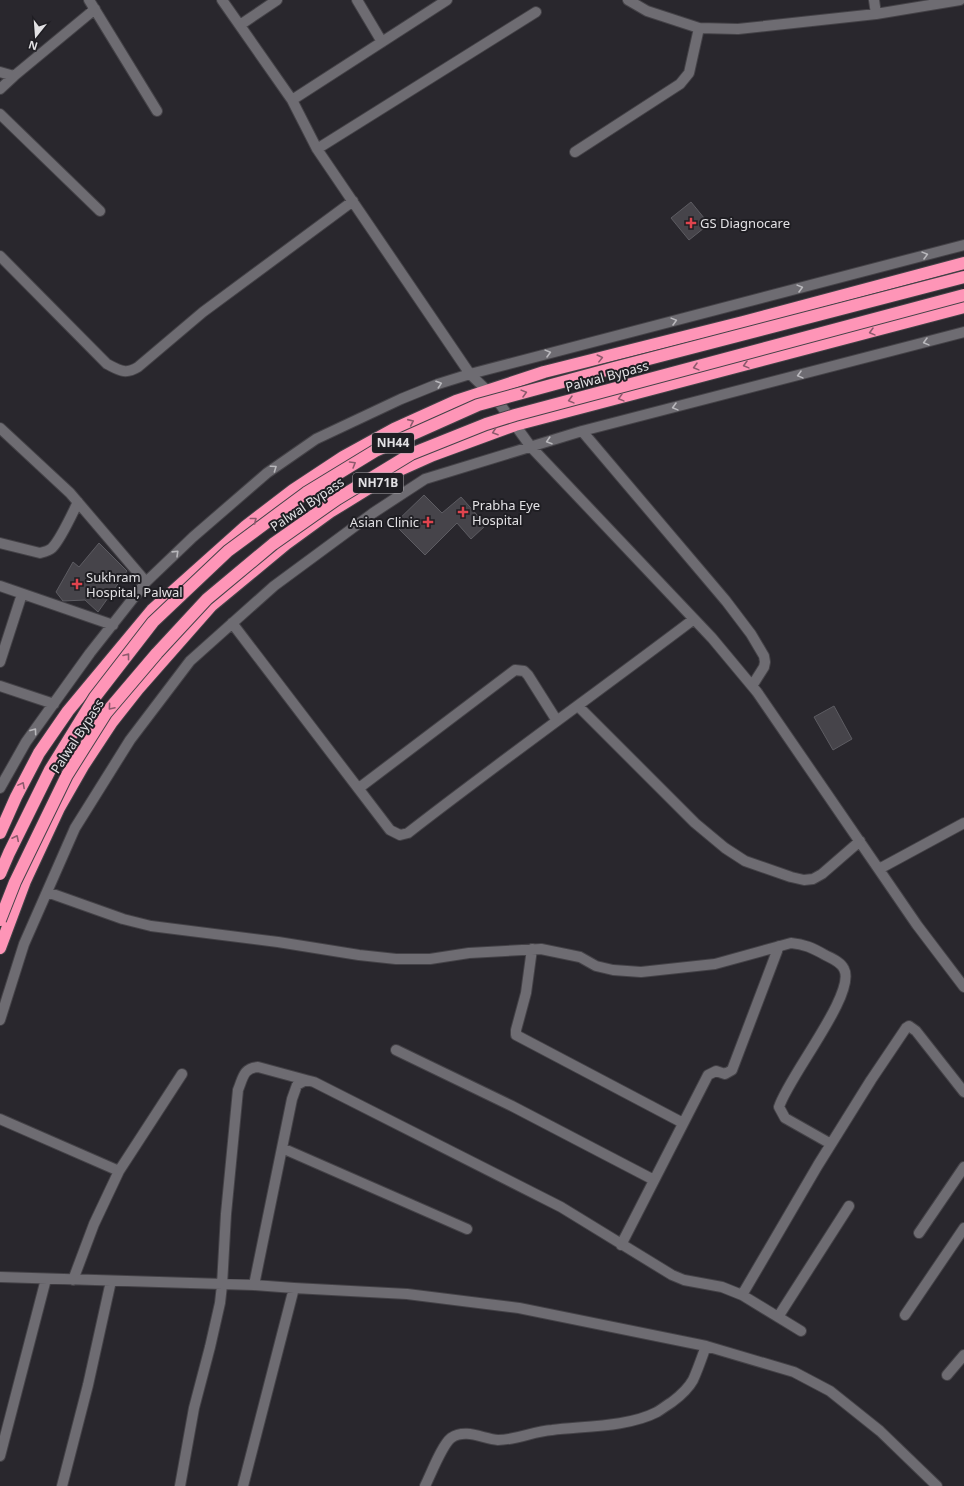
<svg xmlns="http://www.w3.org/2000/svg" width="964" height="1486" font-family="'Noto Sans',sans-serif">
<rect width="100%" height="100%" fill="#29272d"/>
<path fill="#46444a" stroke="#5d5c62" d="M691,202l18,22 -20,16 -18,-22z
M424,495l18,18 19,-16 25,28 -15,14 -14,-16 -32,32 -31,-31z
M99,543l28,28 -29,41 -13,-12 -22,1 -7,-9 17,-30 6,5z
M834,706l18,33 -19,11 -19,-33z"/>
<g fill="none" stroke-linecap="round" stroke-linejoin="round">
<g stroke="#444247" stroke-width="12">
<path id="minor" d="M89,0l68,111
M222,0l70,100 25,49 153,225 27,26 34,47 181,191 45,54 160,233 47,62
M357,0l25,42
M628,0l19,11 52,17 39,1 138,-15 84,-14
M874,0l2,14
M240,25l37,-25
M0,72l14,4
M0,89l14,-13 81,-67
M292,100l155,-100
M0,114l100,97
M317,149l219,-137
M575,152l105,-68 9,-11 10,-45
M0,256l107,108c12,6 18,11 31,3l65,-55 150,-111
M0,428l70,65 76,89
M582,431l144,170 25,33 13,22 1,6 -1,5 -12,19
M0,543l40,10c4,-1 9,-2 12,-5 9,-9 20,-34 26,-46
M0,586l113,39
M232,623l158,207 10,5 8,-2c94,-73 191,-142 286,-214
M0,662l22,-68
M0,686l54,18
M578,706l117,117 30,25 20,13 46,16 13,3 9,-1 9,-5 38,-33
M0,788l26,-46 64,-89 56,-71 47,-45 74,-64 49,-34 85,-40 37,-15 32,-10 494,-129
M359,788l156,-118 9,1 4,4 29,46
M879,869l85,-46
M47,892l76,27 28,7 127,16 81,13 37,4h34l39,-6 72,-4 39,8 16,9 17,4 28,2 74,-8 76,-21c13,1 22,5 34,12 6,3 16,7 19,14 13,24 -56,108 -65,138l6,11 46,26
M532,949l-6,44 -10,37v5l167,88
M0,1020l24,-76 51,-116 55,-88 60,-79 84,-75 99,-73 52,-34 157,-48 382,-99
M396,1050l116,56 142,74
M0,1119l119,52
M282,1148l185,81
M919,1233l45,-66
M621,1245l87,-170 8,-4 9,3 7,-4 47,-124
M0,1277l254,8 40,3 113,6 112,14 187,38 88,26 36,19 50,40 57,55
M73,1280l21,-56 25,-53 63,-97
M254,1285l38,-186 5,-14 9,-5 8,2 247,125 111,68 12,5 38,7 20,8 59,36
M742,1295l76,-130 53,-85 35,-52 3,-2 7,5 48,61
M905,1315l59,-87
M778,1317l71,-111
M947,1375l17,-20
M0,1456l46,-177
M62,1486l26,-101 23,-104
M180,1486l14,-78 16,-61 10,-44 2,-18 4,-71 12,-124c5,-12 5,-22 20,-23l48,13
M243,1486l51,-198
M425,1486c6,-12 17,-41 26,-48 15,-10 32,1 47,2 19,0 36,-9 54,-10 33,-4 76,-3 105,-18 5,-3 10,-7 15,-10 8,-6 16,-13 21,-22 5,-11 9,-23 13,-34"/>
</g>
<g stroke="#444247" stroke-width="14">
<path id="highway" d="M0,833l16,-36 23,-44 29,-42 84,-101 94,-84 47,-36 50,-33 51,-28 62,-28 88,-29 199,-50 221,-59
M0,948l25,-67 34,-73 24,-42 29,-44 26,-33 73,-83 75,-62 44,-32 65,-40 38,-17 82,-30 449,-118"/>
</g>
<use href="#minor" stroke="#6e6c72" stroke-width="10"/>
<use href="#highway" stroke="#fe95b7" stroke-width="12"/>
<g stroke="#444247" stroke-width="14" stroke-linecap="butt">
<path id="highway-bridge" d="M0,874l9,-21 41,-83 45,-73 58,-75 75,-71 78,-58 69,-42 103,-46 136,-37 350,-91
M0,920l15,-38 52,-107 39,-62 51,-60 50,-54 66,-55 64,-45 74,-45 75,-30 29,-9 449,-120"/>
</g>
<use href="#highway-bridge" stroke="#fe95b7" stroke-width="12"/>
</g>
<defs><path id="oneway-chevron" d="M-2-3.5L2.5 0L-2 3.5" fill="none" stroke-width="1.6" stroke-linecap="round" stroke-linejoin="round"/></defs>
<g stroke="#b9b8bc">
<use href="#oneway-chevron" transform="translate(925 255) rotate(-15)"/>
<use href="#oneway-chevron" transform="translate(800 288) rotate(-15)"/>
<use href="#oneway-chevron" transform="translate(674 321) rotate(-15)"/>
<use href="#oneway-chevron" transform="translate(926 342) rotate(165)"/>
<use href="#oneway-chevron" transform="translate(548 353) rotate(-15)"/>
<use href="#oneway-chevron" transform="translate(800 375) rotate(165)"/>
<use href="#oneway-chevron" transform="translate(439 384) rotate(-19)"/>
<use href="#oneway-chevron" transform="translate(675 407) rotate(165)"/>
<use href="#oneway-chevron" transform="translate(549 441) rotate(163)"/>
<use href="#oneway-chevron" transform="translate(274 468) rotate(-35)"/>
<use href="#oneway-chevron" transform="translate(176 553) rotate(-44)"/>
<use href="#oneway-chevron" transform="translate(34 731) rotate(-54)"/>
</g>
<g stroke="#8e5a6d">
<use href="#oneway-chevron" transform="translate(872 332) rotate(165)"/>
<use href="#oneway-chevron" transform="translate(600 358) rotate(-14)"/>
<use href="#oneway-chevron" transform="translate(746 365) rotate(165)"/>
<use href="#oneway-chevron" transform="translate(696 367) rotate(165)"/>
<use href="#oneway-chevron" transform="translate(524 393) rotate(-15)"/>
<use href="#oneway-chevron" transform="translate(621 398) rotate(165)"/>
<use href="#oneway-chevron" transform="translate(571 400) rotate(165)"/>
<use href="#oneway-chevron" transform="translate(411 422) rotate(-24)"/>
<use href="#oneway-chevron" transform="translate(495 432) rotate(161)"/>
<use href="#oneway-chevron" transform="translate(353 464) rotate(-31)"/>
<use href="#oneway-chevron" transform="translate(254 520) rotate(-38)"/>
<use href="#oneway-chevron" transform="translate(127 656) rotate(-52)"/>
<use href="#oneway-chevron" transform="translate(111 707) rotate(130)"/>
<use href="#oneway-chevron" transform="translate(22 785) rotate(-62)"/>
<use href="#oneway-chevron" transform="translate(16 838) rotate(-64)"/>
</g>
<g fill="#e0444e" stroke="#1f1e23" stroke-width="1.5">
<path d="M689 217h4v4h4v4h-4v4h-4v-4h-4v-4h4z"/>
<path d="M461 506h4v4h4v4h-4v4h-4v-4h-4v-4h4z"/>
<path d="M426 516h4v4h4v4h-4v4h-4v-4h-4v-4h4z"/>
<path d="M75 578h4v4h4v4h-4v4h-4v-4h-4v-4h4z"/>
</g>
<g text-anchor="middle" stroke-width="4" stroke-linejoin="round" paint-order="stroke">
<g fill="#1f1e23" stroke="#a8a6aa" stroke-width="1">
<rect x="372" y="433" width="42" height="20" rx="3"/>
<rect x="353" y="473" width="50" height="20" rx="3"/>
</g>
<g font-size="12" font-weight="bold" fill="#e2e1e4">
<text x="393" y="447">NH44</text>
<text x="378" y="487">NH71B</text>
</g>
<g font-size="13" fill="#e2e1e4" stroke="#1f1e23" text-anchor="start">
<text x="700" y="228">GS Diagnocare</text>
<text x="472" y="510">Prabha Eye<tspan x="472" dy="15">Hospital</tspan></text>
<text x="419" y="527" text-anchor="end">Asian Clinic</text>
<text x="86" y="582">Sukhram<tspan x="86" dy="15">Hospital, Palwal</tspan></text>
</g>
<g font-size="13" fill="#e2e1e4" stroke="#1f1e23">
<text transform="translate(607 376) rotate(-15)" y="5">Palwal Bypass</text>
<text transform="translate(307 504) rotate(-34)" y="5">Palwal Bypass</text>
<text transform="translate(77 736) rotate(-57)" y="5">Palwal Bypass</text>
</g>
</g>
<g transform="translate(36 36) rotate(197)" stroke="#1f1e23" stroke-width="3" paint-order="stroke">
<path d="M0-3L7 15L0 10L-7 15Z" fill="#e2e1e4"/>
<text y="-6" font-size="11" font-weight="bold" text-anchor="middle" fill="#e2e1e4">N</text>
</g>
</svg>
